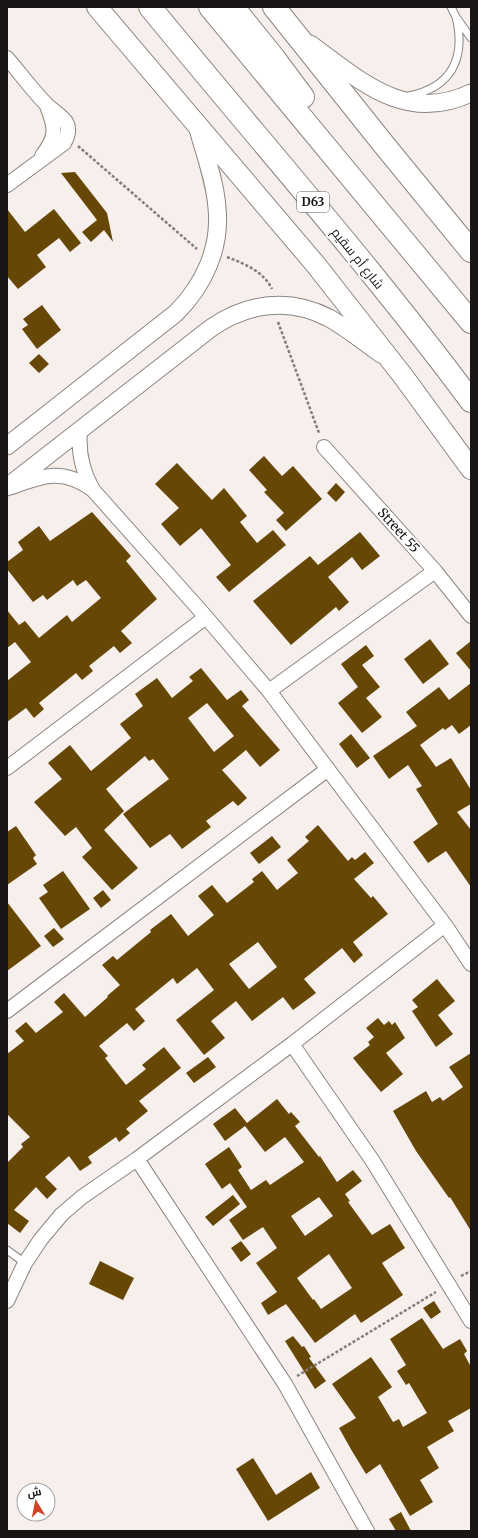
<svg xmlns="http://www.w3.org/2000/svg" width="478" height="1538" font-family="Merriweather,Cairo,serif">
<rect width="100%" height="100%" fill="#f7efeb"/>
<path fill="#674706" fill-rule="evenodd" d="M75,172l32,41 6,29 -9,-12 -13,12 -9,-10 15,-12 -36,-47z
M7,209l18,23 29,-23 27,34 -11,9 -11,-14 -22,17 9,12 -28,22 -11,-13z
M42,305l19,25 -24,19 -15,-20 6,-4 -5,-6z
M39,354l10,10 -10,9 -10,-10z
M264,456l18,20 11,-10 29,33 -36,32 -10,-11 8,-7 -20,-21 3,-2 -18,-20z
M177,463l35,37 12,-12 23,28 -7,6 17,21 16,-13 13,15 -57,47 -13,-15 15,-12 -30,-37 -21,18 -19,-22 18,-16 -24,-24z
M336,483l9,9 -9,10 -9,-9z
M92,512l39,44 -5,5 31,38 -36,32 11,12 -12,10 -6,-7 -25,20 4,5 -11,9 -6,-7 -37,30 5,6 -10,9 -8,-10 -19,14v-41l24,-19 -16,-20 -8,6v-38l12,15 6,-4 14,17 28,-23 5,7 29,-24 -15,-18 -9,6 -4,-6 -26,20 -4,-5 -10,7 -26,-33v-7l16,-12 -5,-8 21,-16 11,15z
M360,532l20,24 -18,14 -10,-13 -24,20 21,25 -10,9 -3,-4 -45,38 -38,-44 57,-45 8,9z
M430,639l19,25 -26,20 -19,-25z
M471,641v30l-15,-18z
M366,645l8,11 -12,9 18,22 -14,11 16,19 -20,16 -24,-30 20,-16 -17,-23z
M201,668l26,32 14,-10 8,10 -7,6 38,44 -20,17 -14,-17 -24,20 25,28 -9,8 -5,-5 -27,20 5,6 -29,22 -12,-15 -20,14 -27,-34 46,-35 -16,-20 -4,2 -4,-5 -39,33 18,22 -20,19 34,38 -26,22 -30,-33 10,-9 -16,-21 -11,9 -31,-34 28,-23 -14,-16 22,-18 21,26 40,-33 -11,-14 23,-18 -8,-12 22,-16 15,20 21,-17 -4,-4zM207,703l27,33 -20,16 -26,-34z
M471,683v42l-12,9 -7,-9 -7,5 -2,-2 -23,17 16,22 15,-9 20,32v14l-14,8 14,18v57l-25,-36 -18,12 -15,-21 25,-18 -22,-35 6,-3 -14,-21 -19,14 -16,-23 44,-30 -11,-14 33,-25 10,13z
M351,734l19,24 -13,10 -18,-24z
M318,825l30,36 4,-4 3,3 10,-8 9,11 -20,16 17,19 2,-2 15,18 -35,28 10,13 -9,8 -12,-15 -38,31 12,14 -23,17 -10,-13 -31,24 -16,-20 -25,20 14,17 -21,17 -28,-35 38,-30 -17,-22 -20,16 -4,-6 -38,31 10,12 -11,10 -7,-8 -28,23 9,10 -3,2 21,27 20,-16 -4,-4 22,-18 17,21 -42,33 9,10 -22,18 4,4 -11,9 -3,-5 -28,20 4,6 -12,8 -11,-15 -24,21 12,12 -10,10 -11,-12 -22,23 15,11 -9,12 -13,-10v-60l16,-16 -2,-3 9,-7 -23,-23v-60l17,-13 -9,-10 11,-9 10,11 27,-21 -9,-10 10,-9 21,24 23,-20 -1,-1 13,-11 -18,-20 11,-9 4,4 34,-28 -1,-2 21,-16 17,22 26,-21 -16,-19 14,-11 15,18 27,-21 -2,-3 10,-8 15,19 21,-17 -11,-13 22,-19 -4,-4zM258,942l19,25 -28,22 -20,-25z
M16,826l20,29 -3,3 4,6 -30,21v-53z
M272,836l9,11 -22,17 -9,-11z
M63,871l27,38 -29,20 -22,-31 9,-6 -5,-7z
M103,890l8,10 -10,8 -8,-10z
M7,902l34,44 -34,25z
M54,928l10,11 -11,8 -9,-11z
M437,979l18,22 -17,14 15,19 -17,13 -24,-36 6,-4 -6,-7z
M378,1018l6,7 5,-4 3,4 3,-3 10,16 -19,15 17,21 -22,18 -28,-34 17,-13 -2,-3 6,-5 -8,-9z
M471,1053v178l-21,-34 -1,1 -33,-47 -23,-40 33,-20 6,11 8,-5 3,4 20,-14 -14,-20z
M208,1057l8,10 -22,16 -8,-10z
M277,1099l12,15 2,-2 9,10 -5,4 24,31 1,-1 17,26 16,-12 9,11 -17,13 5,7 -2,1 24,33 18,-11 15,24 -23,15 21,32 -42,28 -6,-9 -40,29 -29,-39 -18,11 -7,-12 16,-11 -21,-29 21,-15 -14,-21 -20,13 -14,-20 18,-13 -17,-24 -8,6 -17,-25 24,-17 13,20 -4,3 13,20 15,-10 4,5 34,-23 -19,-25 -20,15 -20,-26 -20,15 -12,-17 22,-16 12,15zM319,1197l14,19 -28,20 -14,-20zM329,1254l23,34 -31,21 -7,-10 -1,1 -16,-22z
M233,1195l7,9 -27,22 -8,-9z
M241,1241l10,13 -10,8 -10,-14z
M100,1261l34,17 -11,22 -34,-16z
M434,1301l7,11 -10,7 -8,-11z
M422,1318l21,31 17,-10 7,12 -3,3 7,13v41l-23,13 6,10 -27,16 12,21 -19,12 13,22 -23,14 -30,-52 -14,10 -14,-23 -13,-23 17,-10 -24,-34 39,-27 21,30 -14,10 15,25 6,-3 4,8 24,-14 -18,-30 -3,2 -9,-14 9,-6 -16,-26z
M293,1336l9,11 2,-1 7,11 -2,1 17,23 -11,8 -30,-48z
M253,1458l23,37 35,-23 9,16 -52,33 -32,-52z
M401,1512l10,19h-15l-7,-12z"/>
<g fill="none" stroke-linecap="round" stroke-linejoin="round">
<g stroke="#8c8581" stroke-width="9">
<path id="service" d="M451,7l5,10 15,21
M409,96c43,-9 57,-38 47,-79
M7,1250l18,13"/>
</g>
<g stroke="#8c8581" stroke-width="16">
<path id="minor" d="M7,58c13,15 26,33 40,47 6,6 14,10 19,17 4,7 2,14 -2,21l-57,42
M42,156c15,-20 14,-27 5,-50
M80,431c-2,22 2,40 13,59
M324,447l111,124 36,45
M12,487c31,-12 52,-19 81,3l113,127 63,74 176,234 26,39
M269,691l166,-120
M7,768l199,-151
M7,1011l321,-242
M292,1044l80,116 99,161
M137,1159l148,225 82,147
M7,1301l18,-38 16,-24 21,-25 20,-17 55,-38 155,-115 153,-119"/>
</g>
<g stroke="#8c8581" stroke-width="19">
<path id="tertiary" d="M310,44c51,37 95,80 161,49
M7,446l169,-133c28,-28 45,-65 41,-105 -2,-28 -13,-56 -20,-83
M7,487l204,-159c36,-25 78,-31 118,-10 18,10 35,24 52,36"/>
</g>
<g stroke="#8c8581" stroke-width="22">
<path id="secondary" d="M97,7l219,258 87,111 68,93"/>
</g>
<g stroke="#8c8581" stroke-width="24">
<path id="primary" d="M150,7c107,131 220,258 321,394
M210,7l261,315
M233,7l41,51 29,39
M274,7l111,139 86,105"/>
</g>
<path stroke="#827d7a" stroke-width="2.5" stroke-dasharray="3 2" stroke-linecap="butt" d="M78,146l119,103
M227,257c18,7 36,14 45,32
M278,322l41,111
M461,1276l10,-5
M297,1376l139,-84"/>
<use href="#service" stroke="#fff" stroke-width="7"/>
<use href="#minor" stroke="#fff" stroke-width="14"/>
<use href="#tertiary" stroke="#fff" stroke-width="17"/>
<use href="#secondary" stroke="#fff" stroke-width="20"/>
<use href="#primary" stroke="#fff" stroke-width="22"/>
</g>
<g text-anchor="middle" stroke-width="4" stroke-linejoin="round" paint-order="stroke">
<rect fill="#fff" stroke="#5d5b5a" stroke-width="1" x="297" y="192" width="32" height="20" rx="3"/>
<g font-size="12" font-weight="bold" fill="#181514">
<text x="313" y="206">D63</text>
</g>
<g font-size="13" fill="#181514" stroke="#fff">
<text transform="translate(358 258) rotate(51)" y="5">شارع أم سقيم</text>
<text transform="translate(399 530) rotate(48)" y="5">Street 55</text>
</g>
</g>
<rect width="478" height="1538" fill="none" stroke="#181514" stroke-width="16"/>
<g transform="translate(36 1502) rotate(350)"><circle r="19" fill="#ffffff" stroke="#a3a1a1"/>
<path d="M0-3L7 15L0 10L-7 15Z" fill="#d04528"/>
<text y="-6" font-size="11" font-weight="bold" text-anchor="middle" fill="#181514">ش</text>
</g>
</svg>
